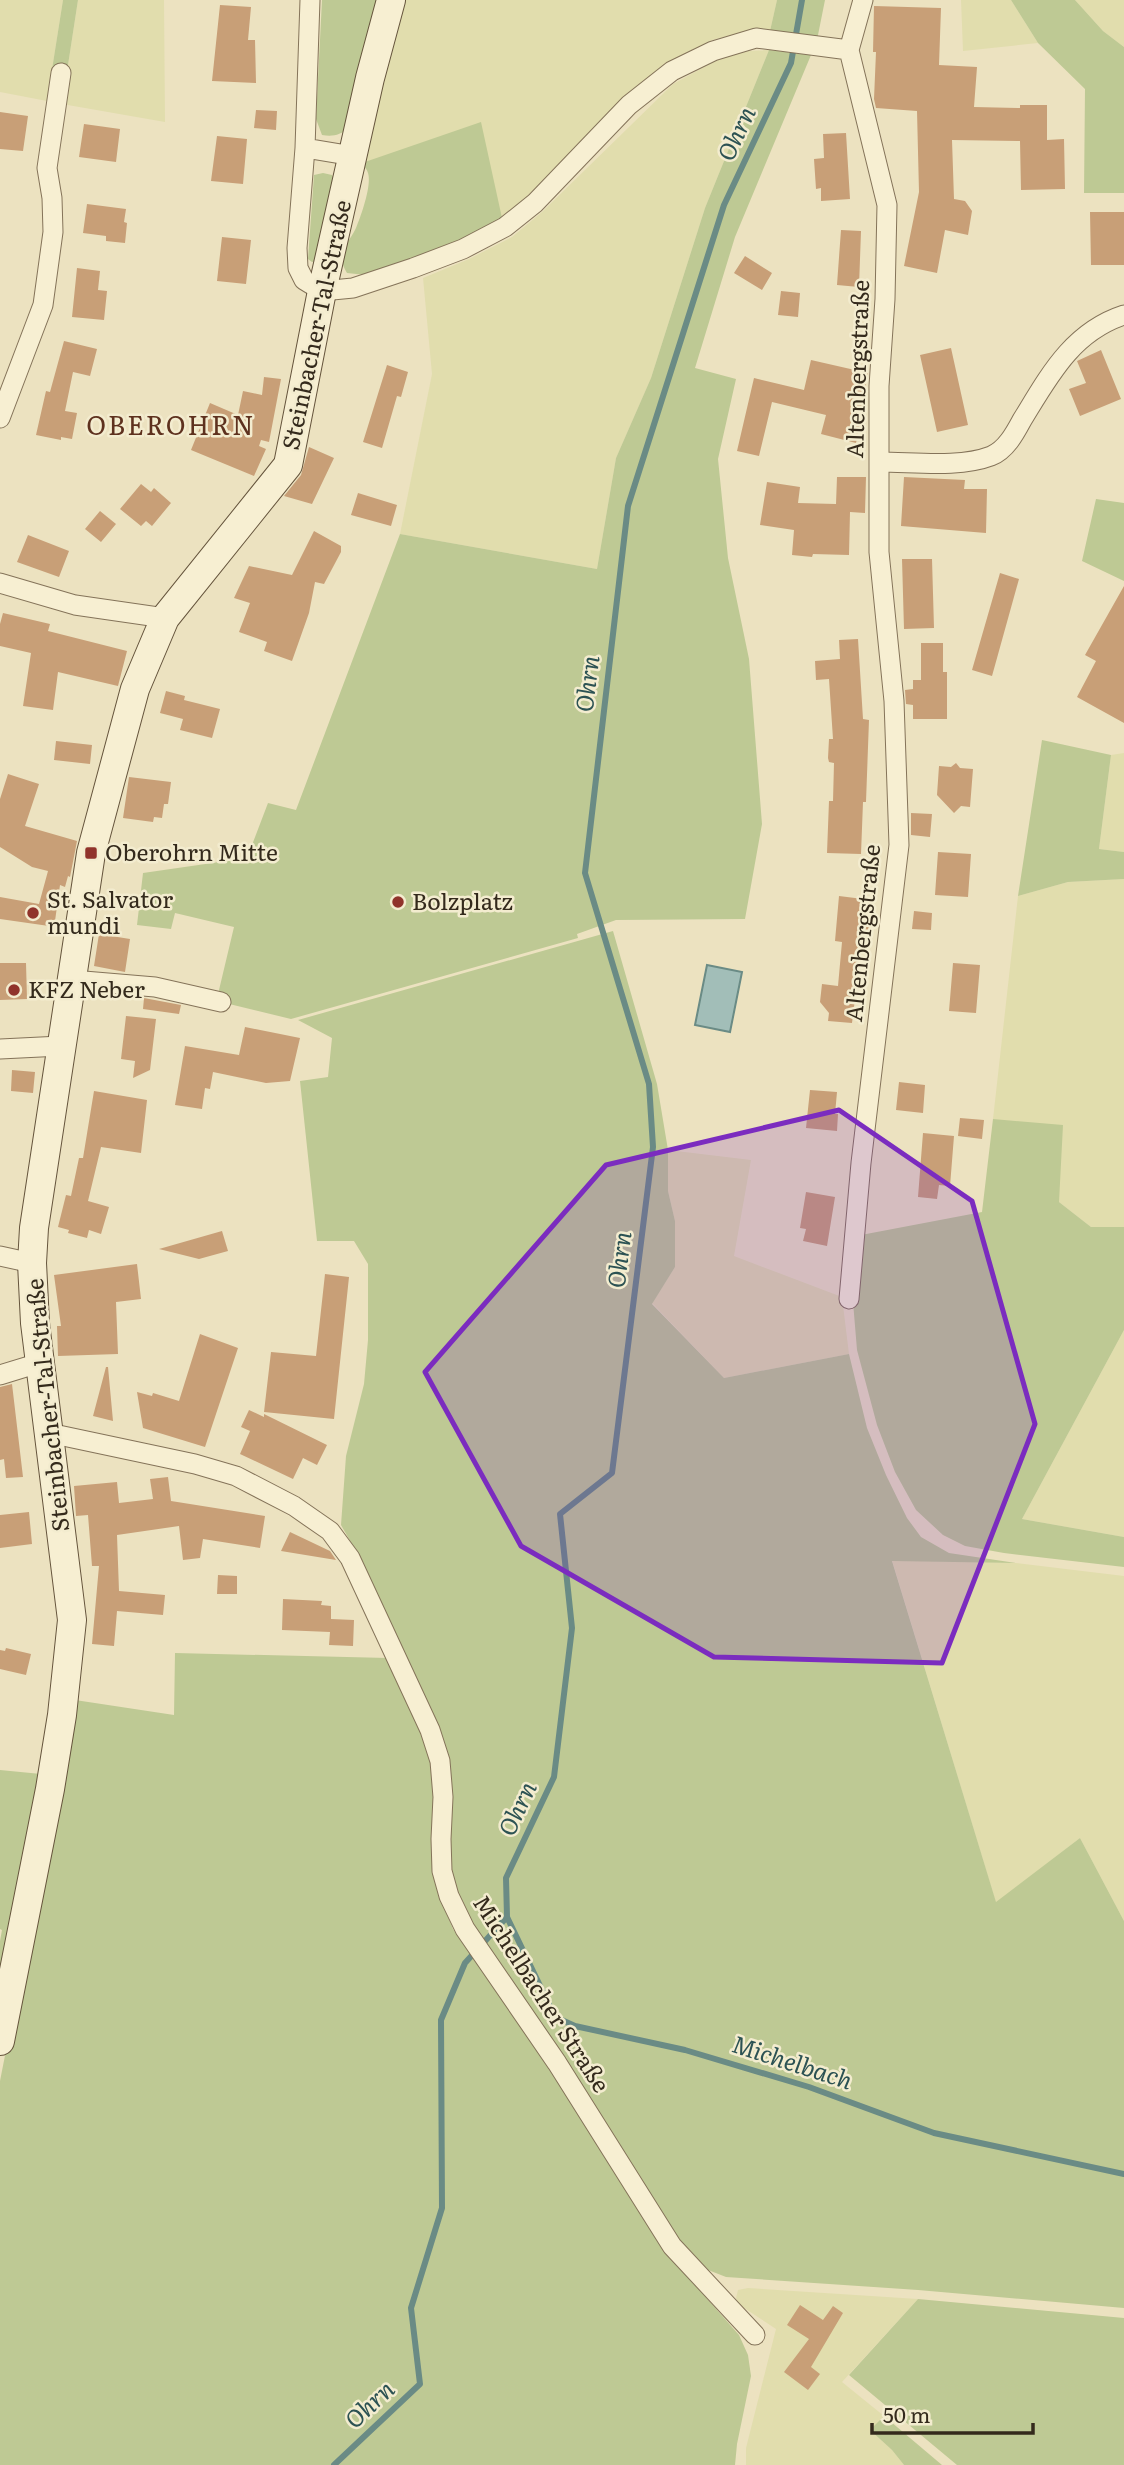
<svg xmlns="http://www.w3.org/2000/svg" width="1124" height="2465" font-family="Literata,serif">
<rect width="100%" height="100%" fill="#ece2c0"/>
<path fill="#e1ddad" d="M0,0h63l-16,101 -47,-9z
M78,0h86l1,122 -103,-18z
M402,0h375l-7,31 -18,-1 -40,10 -44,24 -45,37 -96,96 -25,21 -140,-55z
M961,0h50l27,43 -75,8z
M1075,0h49v47l-21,-16z
M769,50l-64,158 -54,170 -35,80 -19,111 -197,-35 32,-160 -9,-96 46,-19 43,-22 30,-25 131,-128 46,-25 29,-8z
M1124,753v99l-25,-3 12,-94z
M1124,879v348h-33l-32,-25 -66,-83 25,-223 50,-14z
M668,1150l83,10 -17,96 108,41 7,57 -125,24 -72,-75 23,-36v-46l-7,-30z
M1124,1330v207l-102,-18z
M892,1560l124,3 108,13v345l-44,-83 -84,65z
M748,2288l170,11 -76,83 42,34 -13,15 21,19 12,15h-158v-17l30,-119 -38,-25 -2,-6 2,-8z"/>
<path fill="#bec994" d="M63,0h15l-16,104 -15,-3z
M322,0h60l-33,128c-9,7 -16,9 -27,7l-6,-16z
M777,0h48l-8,40 -47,-9z
M1011,0h64l28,31 21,16v146h-40l1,-104 -47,-46z
M769,50l42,5 -76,182 -40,131 41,11 -18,80 10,99 21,101 13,165 -17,95 -129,1 -39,14 1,4 -287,81 -70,-17 -2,-12 15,-63 -59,-14 -4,16 -34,-4 6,-52 104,-15 21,-55 28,7 104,-276 197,35 19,-111 35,-80 54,-170z
M481,122l21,96 -40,21 -96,36 -19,-2c-13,-22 0,-26 9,-45 5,-12 16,-43 12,-55 -1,-4 -4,-6 -6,-10z
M323,173l9,2 4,7 -19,79 -5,1 -4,-3 6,-84z
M1096,499l28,4v78l-42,-20z
M1042,740l69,15 -12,94 25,3v27l-56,3 -50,14z
M613,931l44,153 11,66v41l7,30v46l-23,37 72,74 125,-24 18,74 19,47 21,43 14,19 28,16 67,10 -124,-2 104,341 84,-64 44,83v387l-206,-18 -192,-13 -23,-9 -11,-9 -221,-336 -22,-52 -1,-87 -91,-231 -16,-28 5,-69 18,-72 4,-44v-76l-14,-23h-37l-17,-160 28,-4 4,-39 -34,-18z
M993,1119l70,6 -4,77 32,25h33v103l-102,189 102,18v30l-120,-14 -39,-7 -22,-11 -27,-25 -21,-38 -18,-47 -20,-75 -4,-48 8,-67 121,-23z
M175,1653l213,5 38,83 6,27 9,131 12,30 98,138 116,186 72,82 9,20 3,21 -14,68 -2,21h-735v-384l75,-381 99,15z
M0,1770l41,4 -41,210v-43l2,-11 -2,-1z
M918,2299l206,19v147h-167l-108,-90z
M884,2416l58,49h-38l-12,-15 -22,-20z"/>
<path fill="#a2beb8" stroke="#6a8b85" stroke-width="2" d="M707,965l35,7 -12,60 -35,-7z"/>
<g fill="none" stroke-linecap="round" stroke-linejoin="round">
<path stroke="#6a8b85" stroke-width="6" d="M507,1917l48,100 20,9 110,24 124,37 125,46 190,41
M334,2465l86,-81 -9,-76 31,-100 -1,-188 24,-57 42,-46 -1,-39 48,-101 18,-149 -12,-114 52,-41 41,-326 -4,-63 -64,-211 43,-367 96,-301 67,-142 11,-63"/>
</g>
<path fill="#c89f77" d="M220,5l31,2 -3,33h7l1,43 -44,-2z
M874,6l67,2 -2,57 38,2 -3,40 46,1v-3h27v35l17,-1 1,50 -44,1 -1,-49 -68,-1 2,59 11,2 7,10 -4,24 -23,-5 -8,43 -33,-7 15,-74 -2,-81 -41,-3 -2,-9 2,-47h-3z
M256,110l21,1 -1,19 -22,-2z
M0,112l28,4 -5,35 -23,-2z
M84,124l36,5 -4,33 -37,-5z
M846,133l4,66 -29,2v-13l-5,1 -2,-30 10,-1 -1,-24z
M217,136l30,3 -4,45 -32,-3z
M87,204l39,5 -2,13 3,1 -2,20 -19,-2v-5l-23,-3z
M1090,212h34v53h-33z
M841,230l20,1 -2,56 -22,-2z
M222,237l29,3 -5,44 -29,-3z
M745,256l27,17 -10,17 -28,-17z
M77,268l23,3 -2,19 9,1 -3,29 -32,-3z
M781,291l19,2 -2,24 -20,-2z
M64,341l33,8 -7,27 -17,-4 -8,39 12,2 -5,26 -11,-2v3l-25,-5 10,-44 4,1z
M951,348l17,77 -31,7 -17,-77z
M1101,350l20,49 -41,17 -11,-27 17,-6 -9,-22z
M811,360l57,13 -7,37 2,1 -7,32 -35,-9 5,-19 -54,-13 -13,54 -22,-5 17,-73 50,12z
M387,365l21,7 -7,25 -4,-1 -15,52 -19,-6z
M264,377l17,2 -12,63 -8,-2 -2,6 7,3 -12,27 -63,-26 19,-47 28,12 5,-24 19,4z
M309,447l25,11 -22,46 -28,-8 17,-21z
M837,477h29l-1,36 -15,-1 -1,43 -36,-1 -1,3 -20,-2 2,-25 -34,-5 7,-43 33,5 -2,16 38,1z
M904,477l61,3 -1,9h23l-1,44 -85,-7z
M141,484l10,8 3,-4 17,15 -19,23 -6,-5 -5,5 -21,-17z
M358,493l39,12 -6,21 -40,-11z
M100,511l16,13 -15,18 -16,-13z
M314,531l27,15v6l-17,32 -9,-2 -6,31 -17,48 -28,-10 3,-9 -28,-10 11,-29 -16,-5 15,-32 43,9z
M28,535l41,16 -10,26 -42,-15z
M902,559h30l2,69 -30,1z
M1000,573l19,6 -27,97 -20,-6z
M1124,586v137l-47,-26 19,-36 -11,-6z
M3,613l47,11 -2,7 79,20 -9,35 -60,-14 -5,38 -30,-4 8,-53 -31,-7v-22z
M858,639l5,80 6,1 -3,82h-3l-2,52 -34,-1 2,-52h4l1,-38 -5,-1 -1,-4 1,-19h4l-4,-60 -13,1 -1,-19 25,-2 -1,-19z
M921,643h22v29h4v47h-34v-14l-7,-1 -1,-14 8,-1v-9h8z
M166,691l19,5 -1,4 36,9 -8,29 -32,-8 3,-11 -23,-6z
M56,741l36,4 -2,19 -36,-4z
M956,763l4,5 13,1 -3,38 -9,-1 -7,7 -17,-18 2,-29 12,1z
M8,774l31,10 -14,42 52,15 -7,36 -2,-1 -3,11 -5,-2 -5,36 -5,-1 -1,6 -49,-7v-22l39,7 9,-33 -16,-4 -32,-20v-48z
M129,777l42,5 -3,22h-4l-2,14 -8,-1 -1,5 -30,-4z
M911,813l21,1 -2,23 -19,-2z
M938,852l33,2 -3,43 -33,-2z
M839,896l24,3 -2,15 10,1 -4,30 -5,-1 -10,79 -24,-2 1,-8 -9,-11 2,-18 16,2 4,-44 -7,-1z
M914,911l18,2 -1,17 -19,-1z
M99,934l31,5 -5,33 -31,-6z
M0,963h26l1,36 -27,1z
M953,963l27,2 -4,48 -27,-2z
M144,998l37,7 -2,9 -36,-5z
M126,1016l30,3 -6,51 -17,8 2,-17 -14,-2z
M245,1027l55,11 -10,43 -24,2 -53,-11 -3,17 -5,-1 -3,21 -27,-4 10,-59 54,9z
M12,1070l23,2 -2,21 -22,-2z
M899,1082l26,3 -2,28 -27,-3z
M810,1090l27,2 -2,22h3l-1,17 -31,-3z
M94,1091l53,9 -6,53 -40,-6 -13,54 21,6 -8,27 -12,-4 -2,8 -19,-5 1,-3 -11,-3 8,-32 5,1 8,-38h4z
M960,1118l24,2 -2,19 -24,-3z
M923,1133l31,3 -4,50 -11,-1 -2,14 -19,-2z
M806,1192l29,5 -8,49 -24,-5 3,-12 -6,-1z
M222,1231l6,20 -29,8 -40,-10z
M137,1264l4,35 -25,3 2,52 -60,2 -1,-30h4l-7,-51z
M325,1274l24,3 -15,142 -70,-7 7,-60 45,4z
M200,1334l38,14 -33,99 -62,-19 -6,-36 15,4 1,-3 26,8z
M106,1367h2l5,54 -20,-5z
M12,1384l11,93 -17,1 -2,-19 -4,1v-73z
M249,1410l15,7v-3l63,31 -10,20 -14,-7 -10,21 -53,-25 10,-23 -9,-4z
M168,1477l3,24 94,15 -5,32 -57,-9 -3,19 -17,2 -4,-34 -62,9 2,56 46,4 -2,20 -46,-4 -3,35 -22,-2 7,-78h-7l-4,-51 -12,1 -2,-30 43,-4 2,21 34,-4 -3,-20z
M29,1512l3,32 -32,4v-33z
M290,1532l40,19 6,9 -55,-9z
M218,1575l19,1v18h-20z
M283,1599l39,2 -1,4 10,1v13l23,1 -1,26 -24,-1 1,-13 -48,-2z
M6,1648l25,6 -5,21 -26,-6v-19l5,1z
M800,2305l23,15 10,-14 10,7 -32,54 9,7 -12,16 -24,-18 25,-33 -22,-14z"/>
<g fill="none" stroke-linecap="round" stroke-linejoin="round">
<g stroke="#847359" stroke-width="21">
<path id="street" d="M310,0l-5,148 -8,100 1,20 6,12 18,11 31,-3 60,-20 50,-19 42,-22 30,-24 94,-98 43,-34 41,-20 43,-13 93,12
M305,148l48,8
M0,418l43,-113 10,-73 -1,-34 -5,-30 14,-95
M880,462c34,0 80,6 111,-6 15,-6 24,-23 31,-36 27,-44 50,-88 102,-105
M0,583l75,22 90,13
M72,980l83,7 66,15
M0,1049l61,-3
M0,1256l32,7
M849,1299l12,-136 38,-318 -5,-144 -15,-149v-166l6,-87 2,-94 -38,-155 14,-50
M0,1375l39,-12
M49,1433l146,31 41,12 58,30 36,25 20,27 80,172 10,31 3,36 -2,42 1,32 7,25 16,33 92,134 115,183 83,89"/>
</g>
<g stroke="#65543c" stroke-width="30">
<path id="secondary" d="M0,2041l50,-252 12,-74 10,-95 -37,-297 -3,-60 2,-35 57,-375 44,-164 30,-71 123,-153 34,-174 48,-213 21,-78"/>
</g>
<use href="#street" stroke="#f7efd2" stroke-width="19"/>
<use href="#secondary" stroke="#f7efd2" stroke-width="28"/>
</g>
<path fill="#7b2cbf" fill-opacity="0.2" stroke="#7b2cbf" stroke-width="5" stroke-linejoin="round" d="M839,1110l133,91 63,223 -93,239 -228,-6 -193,-111 -96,-174 181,-207z"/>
<g fill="#90332b" stroke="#f3eccf" stroke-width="2.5">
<rect x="84" y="846" width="14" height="14" rx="3.5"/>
<circle cx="398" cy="902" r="7"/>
<circle cx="33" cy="913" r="7"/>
<circle cx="14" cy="990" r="7"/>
</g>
<g text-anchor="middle" stroke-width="5" stroke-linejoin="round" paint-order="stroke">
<g font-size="23" fill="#342a1c" stroke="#f3eccf">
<text transform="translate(317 325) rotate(-78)" y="8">Steinbacher-Tal-Straße</text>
<text transform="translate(858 369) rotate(-88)" y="8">Altenbergstraße</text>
<text transform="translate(863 933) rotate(-84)" y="8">Altenbergstraße</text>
<text transform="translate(48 1405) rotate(-96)" y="8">Steinbacher-Tal-Straße</text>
<text transform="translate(541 1994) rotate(57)" y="8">Michelbacher Straße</text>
</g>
<g font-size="23" fill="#342a1c" stroke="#f3eccf" text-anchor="start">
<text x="105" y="861">Oberohrn Mitte</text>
<text x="47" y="908">St. Salvator<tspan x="47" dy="26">mundi</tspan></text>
<text x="412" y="910">Bolzplatz</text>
<text x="28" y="998">KFZ Neber</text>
</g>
<g font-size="24" font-style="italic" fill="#2c5253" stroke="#f3eccf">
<text transform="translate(737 134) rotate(-65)" y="8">Ohrn</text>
<text transform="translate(588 684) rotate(-83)" y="8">Ohrn</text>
<text transform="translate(620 1260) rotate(-83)" y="8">Ohrn</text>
<text transform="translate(518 1809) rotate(-65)" y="8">Ohrn</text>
<text transform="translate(792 2063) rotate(18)" y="8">Michelbach</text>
<text transform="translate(370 2405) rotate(-43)" y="8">Ohrn</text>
</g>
<g font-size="26" letter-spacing="2" fill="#5e311e" stroke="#f3eccf">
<text x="171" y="435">OBEROHRN</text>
</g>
</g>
<path d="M872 2423v10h161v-10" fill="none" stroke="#342a1c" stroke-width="3.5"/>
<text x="883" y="2423" font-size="21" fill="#342a1c" stroke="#f3eccf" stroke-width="5" paint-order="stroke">50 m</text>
</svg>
